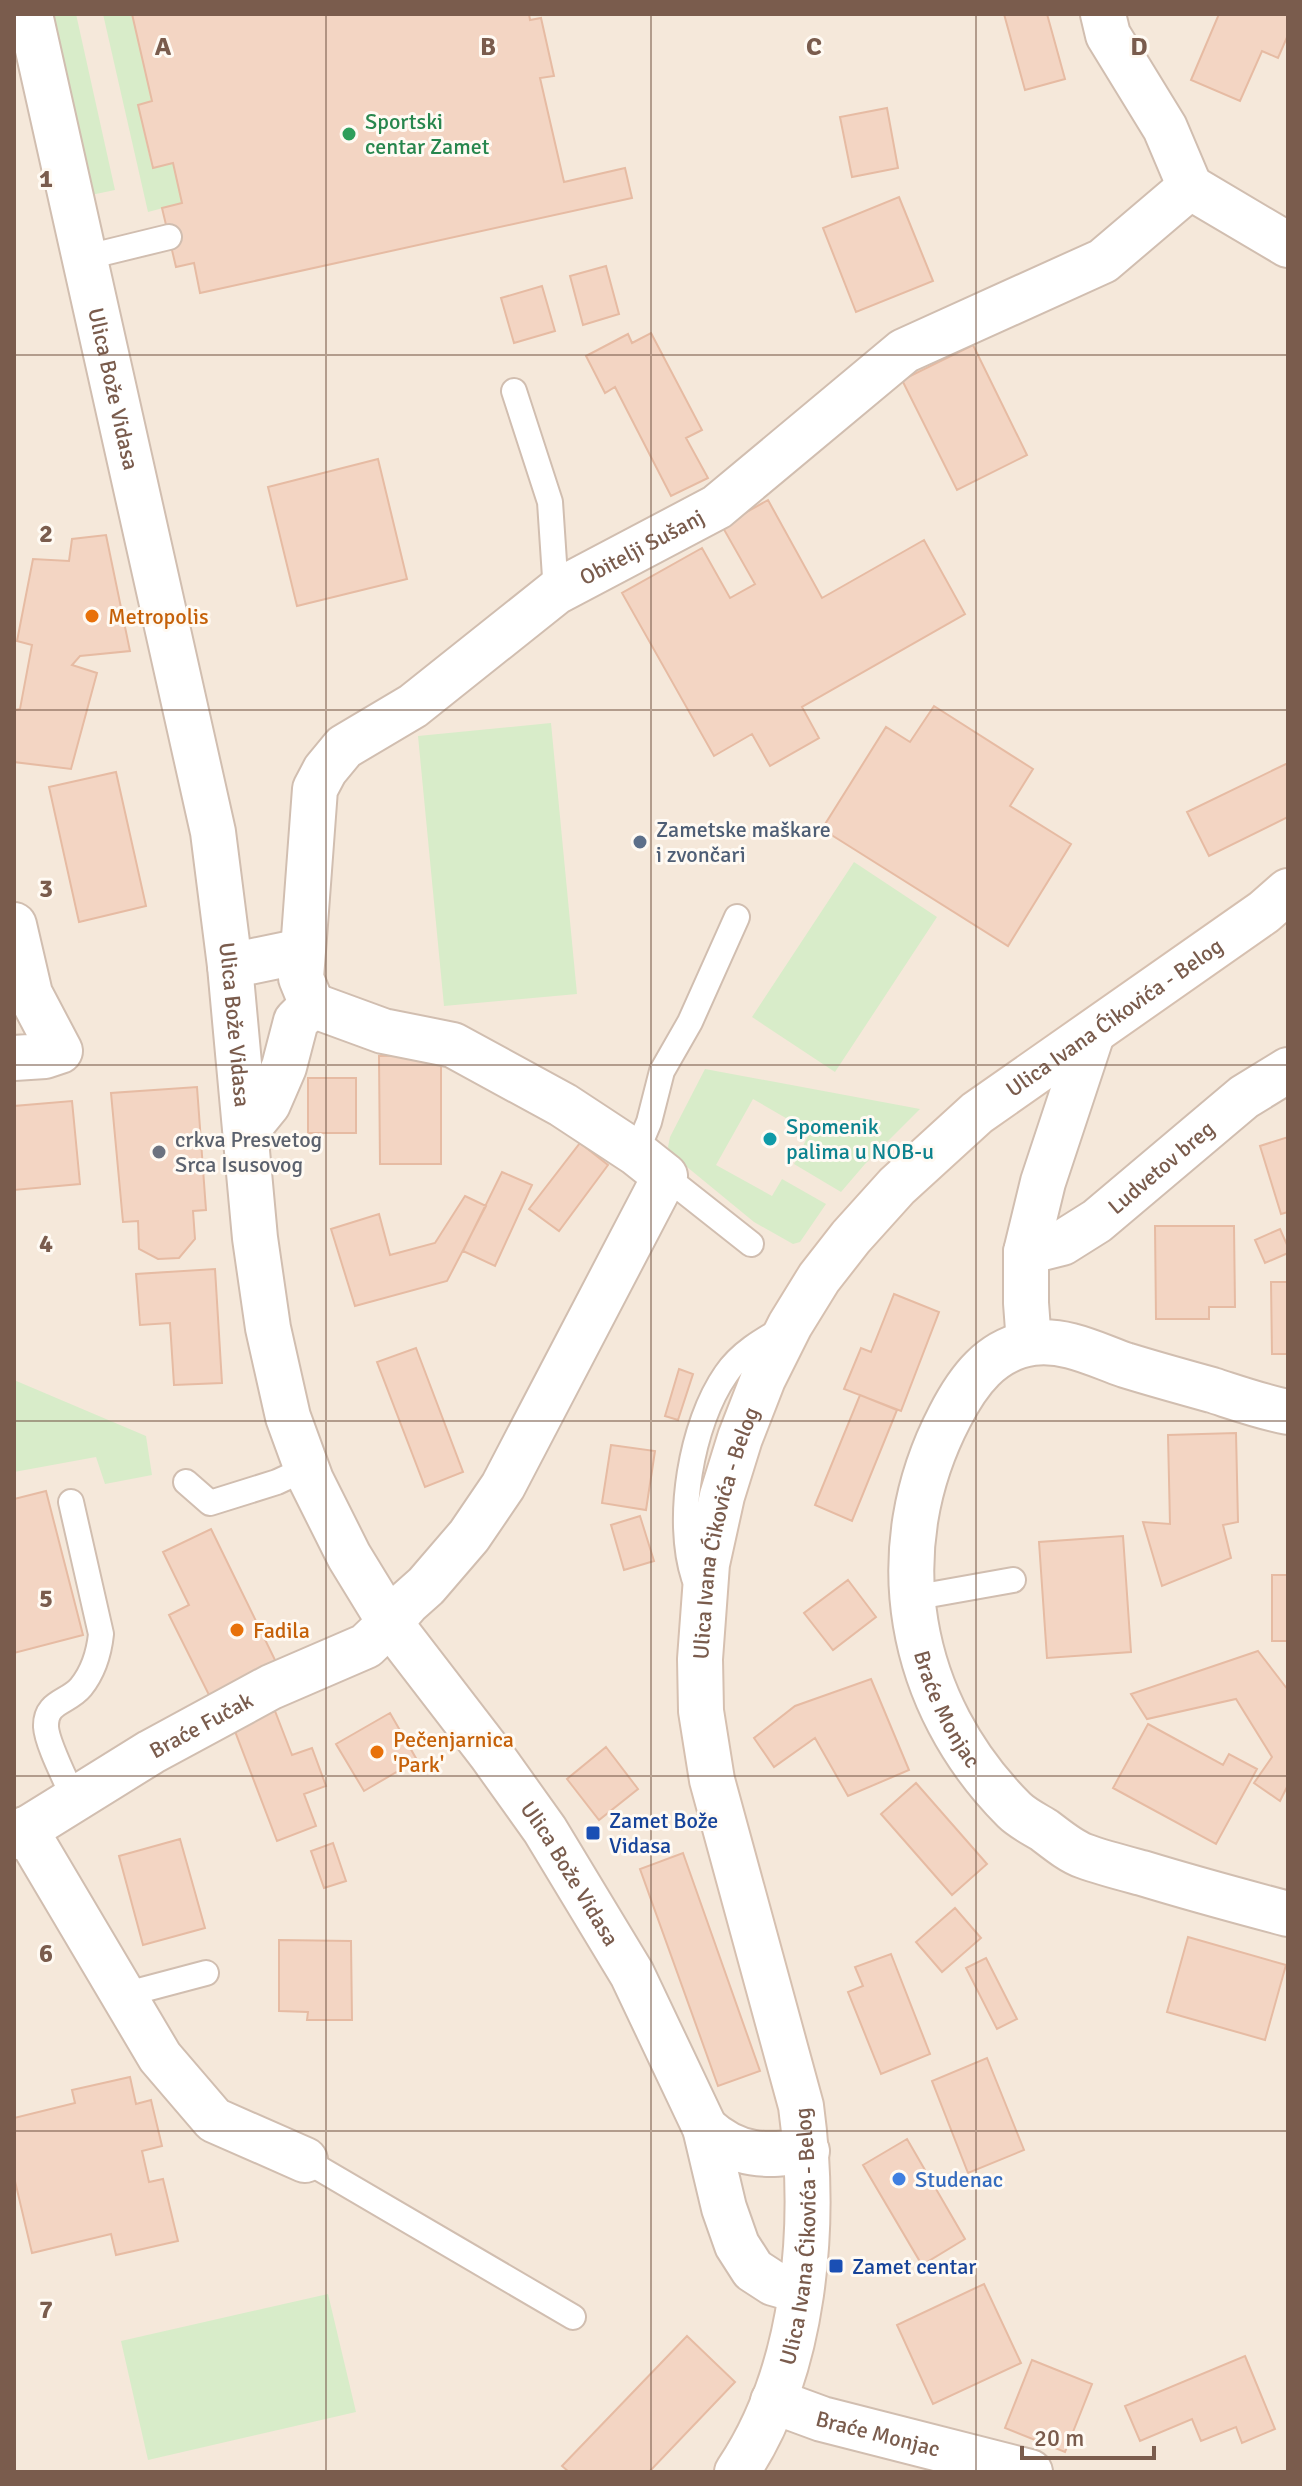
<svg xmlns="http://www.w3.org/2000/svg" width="1302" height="2486" font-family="Signika,sans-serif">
<rect width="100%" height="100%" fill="#fdf6ec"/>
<path fill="#f5e8da" d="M14,14h1274v2458h-1274z"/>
<path fill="#d8ecc9" d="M50,14h26l39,176 -24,5z
M103,14h29l20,87 -14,4 14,63 21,-5 9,40 -34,9z
M551,723l26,271 -133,12 -26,-270z
M854,862l83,55 -102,155 -83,-55z
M705,1069l215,40 -55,55 -24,28 -47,-28 16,-32 -57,-33 -37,66 56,31 10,-17 44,25 -26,38 -7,2 -39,-22 -84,-69 -2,-6 2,-10z
M14,1380l132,56 6,39 -47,9 -9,-27 -82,15z
M328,2294l28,118 -208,48 -27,-119z"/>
<path fill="#f3d5c3" stroke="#e6bba3" stroke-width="2" d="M132,14h397l1,6 11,-2 13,58 -14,2 24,104 61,-14 7,30 -432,95 -6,-30 -18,4 -14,-59 20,-5 -9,-40 -20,5 -15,-63 14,-4z
M1004,14h43l18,65 -40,11z
M1219,14h69v21l-10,23 -16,-7 -22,50 -49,-21z
M887,108l11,60 -46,9 -12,-60z
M899,197l34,84 -77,31 -33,-84z
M606,266l13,48 -36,11 -13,-49z
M542,286l13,45 -41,12 -13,-45z
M651,333l51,97 -16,8 22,40 -37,18 -56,-109 -10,6 -19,-37 42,-22 4,9z
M973,345l54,110 -70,35 -55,-110z
M378,459l29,120 -110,27 -29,-119z
M768,500l54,98 102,-58 41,74 -163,93 17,31 -49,28 -18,-32 -38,22 -92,-163 80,-45 28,50 25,-14 -33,-58z
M106,535l24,116 -50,5 -8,9 25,8 -26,96 -57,-7v-52l6,-1 12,-64 -15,-4 16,-82 36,2 3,-22z
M934,706l99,63 -23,37 61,38 -63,102 -186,-117 64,-102 24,15z
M1288,763v54l-79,39 -22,-44z
M116,772l30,134 -67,16 -30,-135z
M441,1055v109h-61l-1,-108z
M308,1078h48v55h-48z
M197,1087l9,123 -13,1 2,28 -16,19 -21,1 -19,-10 -1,-28 -15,1 -12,-129z
M72,1101l8,83 -66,6v-84z
M1288,1137v75l-7,2 -21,-68z
M580,1143l28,22 -49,66 -30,-22z
M502,1172l30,13 -37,81 -32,-15z
M465,1196l21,10 -39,75 -92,25 -24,-77 48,-15 11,41 45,-12z
M1155,1226h79l1,81h-26v12h-53z
M1280,1229l8,18v6l-23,10 -10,-23z
M215,1269l7,114 -48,2 -4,-62 -30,2 -4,-51z
M1271,1282h17v72h-16z
M894,1294l45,18 -38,99 -57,-22 17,-41 10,4z
M416,1348l47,124 -38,15 -48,-125z
M679,1369l14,5 -15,46 -13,-4z
M860,1395l37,15 -45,111 -37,-16z
M1236,1433l2,89 -15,3 8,33 -69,28 -19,-64 27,2 -2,-89z
M611,1445l44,6 -9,59 -44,-7z
M46,1491l37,144 -69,18v-154z
M640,1516l14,45 -30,9 -13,-45z
M211,1529l65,133 -67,33 -40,-80 20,-10 -26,-53z
M1123,1536l8,116 -84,6 -8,-116z
M1272,1575h16v66h-16z
M848,1580l28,37 -43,33 -29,-37z
M1258,1651l30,39v95l-8,16 -26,-18 18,-26 -36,-58 -89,20 -16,-25z
M871,1679l38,91 -61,26 -33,-58 -41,29 -20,-29 41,-32z
M275,1711l17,44 20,-7 14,38 -22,8 12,32 -39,15 -44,-115z
M390,1713l27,47 -53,31 -28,-47z
M1148,1724l75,41 6,-11 28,15 -41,75 -103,-56z
M606,1747l32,42 -39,31 -32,-41z
M916,1783l71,81 -35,31 -71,-81z
M180,1839l25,89 -62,17 -24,-89z
M333,1843l13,38 -22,7 -13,-37z
M683,1853l77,218 -42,15 -78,-217z
M955,1908l26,30 -39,34 -26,-30z
M1188,1937l98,28 -21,75 -98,-28z
M279,1940l72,1 1,79h-45l1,-8 -29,-1z
M891,1954l39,100 -49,20 -33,-82 15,-6 -8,-19z
M986,1958l31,61 -20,10 -31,-61z
M987,2058l37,92 -56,23 -36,-92z
M130,2077l6,27 15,-4 11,46 -20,5 7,31 14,-3 15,62 -62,14 -5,-21 -79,19 -18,-76v-59l61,-15 -3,-13z
M907,2139l58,100 -43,26 -59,-100z
M984,2284l37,79 -88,41 -36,-79z
M687,2336l48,46 -86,90h-80l-7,-6z
M1245,2356l30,73 -33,14 -6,-16 -35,14 -9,-22 -52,22 -15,-35z
M1032,2360l60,24 -27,68 -60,-24z"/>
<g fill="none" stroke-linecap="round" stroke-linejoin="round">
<g stroke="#d1beb0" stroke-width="28">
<path id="lane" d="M83,258l86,-21
M514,391l36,111 6,90
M636,1153l13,-31 13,-51 28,-49 47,-105
M665,1176l86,68
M186,1482l24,21 67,-21 30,-14
M71,1502l30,132c-2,19 -8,38 -20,53 -13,16 -36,14 -35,40 1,17 21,55 28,72
M694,1578c-19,-58 -3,-154 32,-204 14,-21 37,-34 58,-46
M912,1598l101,-18
M123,1995l83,-22
M305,2160l268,157"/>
</g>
<g stroke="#d1beb0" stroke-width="48">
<g id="street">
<path id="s1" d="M30,14l183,818 17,134 25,272 13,90 20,89 23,63 38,76 41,67 100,130 55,77 87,144 73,154 19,80 13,37 16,25 20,13 28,8"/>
<path d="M1103,14l5,21 57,93 25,59"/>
<path d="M14,925l16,69 30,57 -15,5 -31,2"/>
<path d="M230,966l72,-15"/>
<path id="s2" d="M312,1005l-11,-27 14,-189 10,-19 19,-23 69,-41 143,-114 161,-85 187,-156 199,-90 87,-74 98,58"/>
<path d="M246,1131l22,-27 16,-37 12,-46 16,-16"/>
<path id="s3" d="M1026,1252l36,-9 35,-22 147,-124 44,-27"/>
<path d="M1029,1343l-3,-40v-51l17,-70 49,-148"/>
<path id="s4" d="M1288,1412c-26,-5 -51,-14 -76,-22 -29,-8 -58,-16 -87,-25 -31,-11 -59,-26 -92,-22 -42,6 -65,38 -83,73 -70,134 -43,287 64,394 8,8 20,14 30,20 12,9 26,21 40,26 19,7 39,12 58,17 49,15 97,28 146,41"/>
<path d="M25,1829l135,228 54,63 91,40"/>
<path id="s5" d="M14,1837l137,-85 120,-65 95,-41 24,-23 18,-21 18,-16 43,-50 34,-50 162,-310 -29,-23 -73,-48 -110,-60 -70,-14 -71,-26"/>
<path d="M705,2128c33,30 60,28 102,23"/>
<path id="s6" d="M773,2401l49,18 208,53"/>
</g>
</g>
<g stroke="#d6c0b0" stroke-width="48">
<g id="secondary">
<path id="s7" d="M737,2472c69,-102 80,-248 64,-366l-89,-326 -11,-69 -1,-52 7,-95 15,-68 18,-58 23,-59 27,-54 29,-47 32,-41 46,-51 80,-73 287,-201 24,-21"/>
</g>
</g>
<use href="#lane" stroke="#fff" stroke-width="24"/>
<use href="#street" stroke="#fff" stroke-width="44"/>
<use href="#secondary" stroke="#fff" stroke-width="44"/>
</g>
<path fill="none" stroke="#7a5c4d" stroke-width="2" stroke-opacity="0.55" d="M326,14v2458M651,14v2458M976,14v2458M14,355h1274M14,710h1274M14,1065h1274M14,1421h1274M14,1776h1274M14,2131h1274"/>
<circle fill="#2e9e5b" stroke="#fffaf3" stroke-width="3" cx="349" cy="134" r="8"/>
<g fill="#e8710a" stroke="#fffaf3" stroke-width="3">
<circle cx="92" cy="616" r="8"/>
<circle cx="237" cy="1630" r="8"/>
<circle cx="377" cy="1752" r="8"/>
</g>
<circle fill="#5c6f8a" stroke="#fffaf3" stroke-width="3" cx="640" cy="842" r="8"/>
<circle fill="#0f9aa8" stroke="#fffaf3" stroke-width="3" cx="770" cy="1139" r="8"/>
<circle fill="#6b7280" stroke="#fffaf3" stroke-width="3" cx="159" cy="1152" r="8"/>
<g fill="#1a4fb4" stroke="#fffaf3" stroke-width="3">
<rect x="585" y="1825" width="16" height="16" rx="4"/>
<rect x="828" y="2258" width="16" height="16" rx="4"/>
</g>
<circle fill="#3f7fe0" stroke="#fffaf3" stroke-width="3" cx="899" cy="2179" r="8"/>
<g text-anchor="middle" stroke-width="6" stroke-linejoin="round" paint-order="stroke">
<g font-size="22" fill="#27864d" stroke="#fffaf3" text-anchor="start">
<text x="365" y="129">Sportski<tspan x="365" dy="25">centar Zamet</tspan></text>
</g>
<g font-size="22" fill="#7a5c4d" stroke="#fffaf3">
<text dy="8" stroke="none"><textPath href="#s1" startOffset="384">Ulica Bože Vidasa</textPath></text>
<text dy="8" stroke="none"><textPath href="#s2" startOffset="630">Obitelji Sušanj</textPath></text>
<text dy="8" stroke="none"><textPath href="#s7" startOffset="1640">Ulica Ivana Ćikovića - Belog</textPath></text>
<text dy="8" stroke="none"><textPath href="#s1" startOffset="1032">Ulica Bože Vidasa</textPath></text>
<text dy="8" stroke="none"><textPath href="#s3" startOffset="162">Ludvetov breg</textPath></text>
<text dy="8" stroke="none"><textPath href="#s7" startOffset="968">Ulica Ivana Ćikovića - Belog</textPath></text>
<text dy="8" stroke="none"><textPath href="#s4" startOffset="686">Braće Monjac</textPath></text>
<text dy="8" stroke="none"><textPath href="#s5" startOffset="218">Braće Fučak</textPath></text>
<text dy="8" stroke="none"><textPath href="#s1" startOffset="1968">Ulica Bože Vidasa</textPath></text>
<text dy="8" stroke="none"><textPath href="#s7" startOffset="248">Ulica Ivana Ćikovića - Belog</textPath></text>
<text dy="8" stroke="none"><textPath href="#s6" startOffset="110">Braće Monjac</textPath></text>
</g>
<g font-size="22" fill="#c56008" stroke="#fffaf3" text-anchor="start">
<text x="108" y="624">Metropolis</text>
<text x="253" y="1638">Fadila</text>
<text x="393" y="1747">Pečenjarnica<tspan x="393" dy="25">'Park'</tspan></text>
</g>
<g font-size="22" fill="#4e5e75" stroke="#fffaf3" text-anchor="start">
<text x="656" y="837">Zametske maškare<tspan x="656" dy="25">i zvončari</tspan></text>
</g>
<g font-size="22" fill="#0d838f" stroke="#fffaf3" text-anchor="start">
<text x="786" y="1134">Spomenik<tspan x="786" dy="25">palima u NOB-u</tspan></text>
</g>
<g font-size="22" fill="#5b616d" stroke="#fffaf3" text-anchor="start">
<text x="175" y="1147">crkva Presvetog<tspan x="175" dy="25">Srca Isusovog</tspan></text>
</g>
<g font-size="22" fill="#164399" stroke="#fffaf3" text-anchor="start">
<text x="609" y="1828">Zamet Bože<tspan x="609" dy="25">Vidasa</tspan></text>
<text x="852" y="2274">Zamet centar</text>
</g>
<g font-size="22" fill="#366cbe" stroke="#fffaf3" text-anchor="start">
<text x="915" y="2187">Studenac</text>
</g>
</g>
<g font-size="26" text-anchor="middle" font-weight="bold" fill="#7a5c4d" stroke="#fffaf3" stroke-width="6" stroke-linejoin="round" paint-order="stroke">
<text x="163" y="55">A</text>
<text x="488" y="55">B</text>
<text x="814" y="55">C</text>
<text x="1139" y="55">D</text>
<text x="46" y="187">1</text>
<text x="46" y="542">2</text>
<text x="46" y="897">3</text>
<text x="46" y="1252">4</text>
<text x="46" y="1607">5</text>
<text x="46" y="1962">6</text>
<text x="46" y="2318">7</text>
</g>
<rect width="1302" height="2486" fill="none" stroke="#7a5c4d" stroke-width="32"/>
<path d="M1022 2446v12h132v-12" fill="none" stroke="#7a5c4d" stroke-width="4"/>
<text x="1034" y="2446" font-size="24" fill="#7a5c4d" stroke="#fffaf3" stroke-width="6" paint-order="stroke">20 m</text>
</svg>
